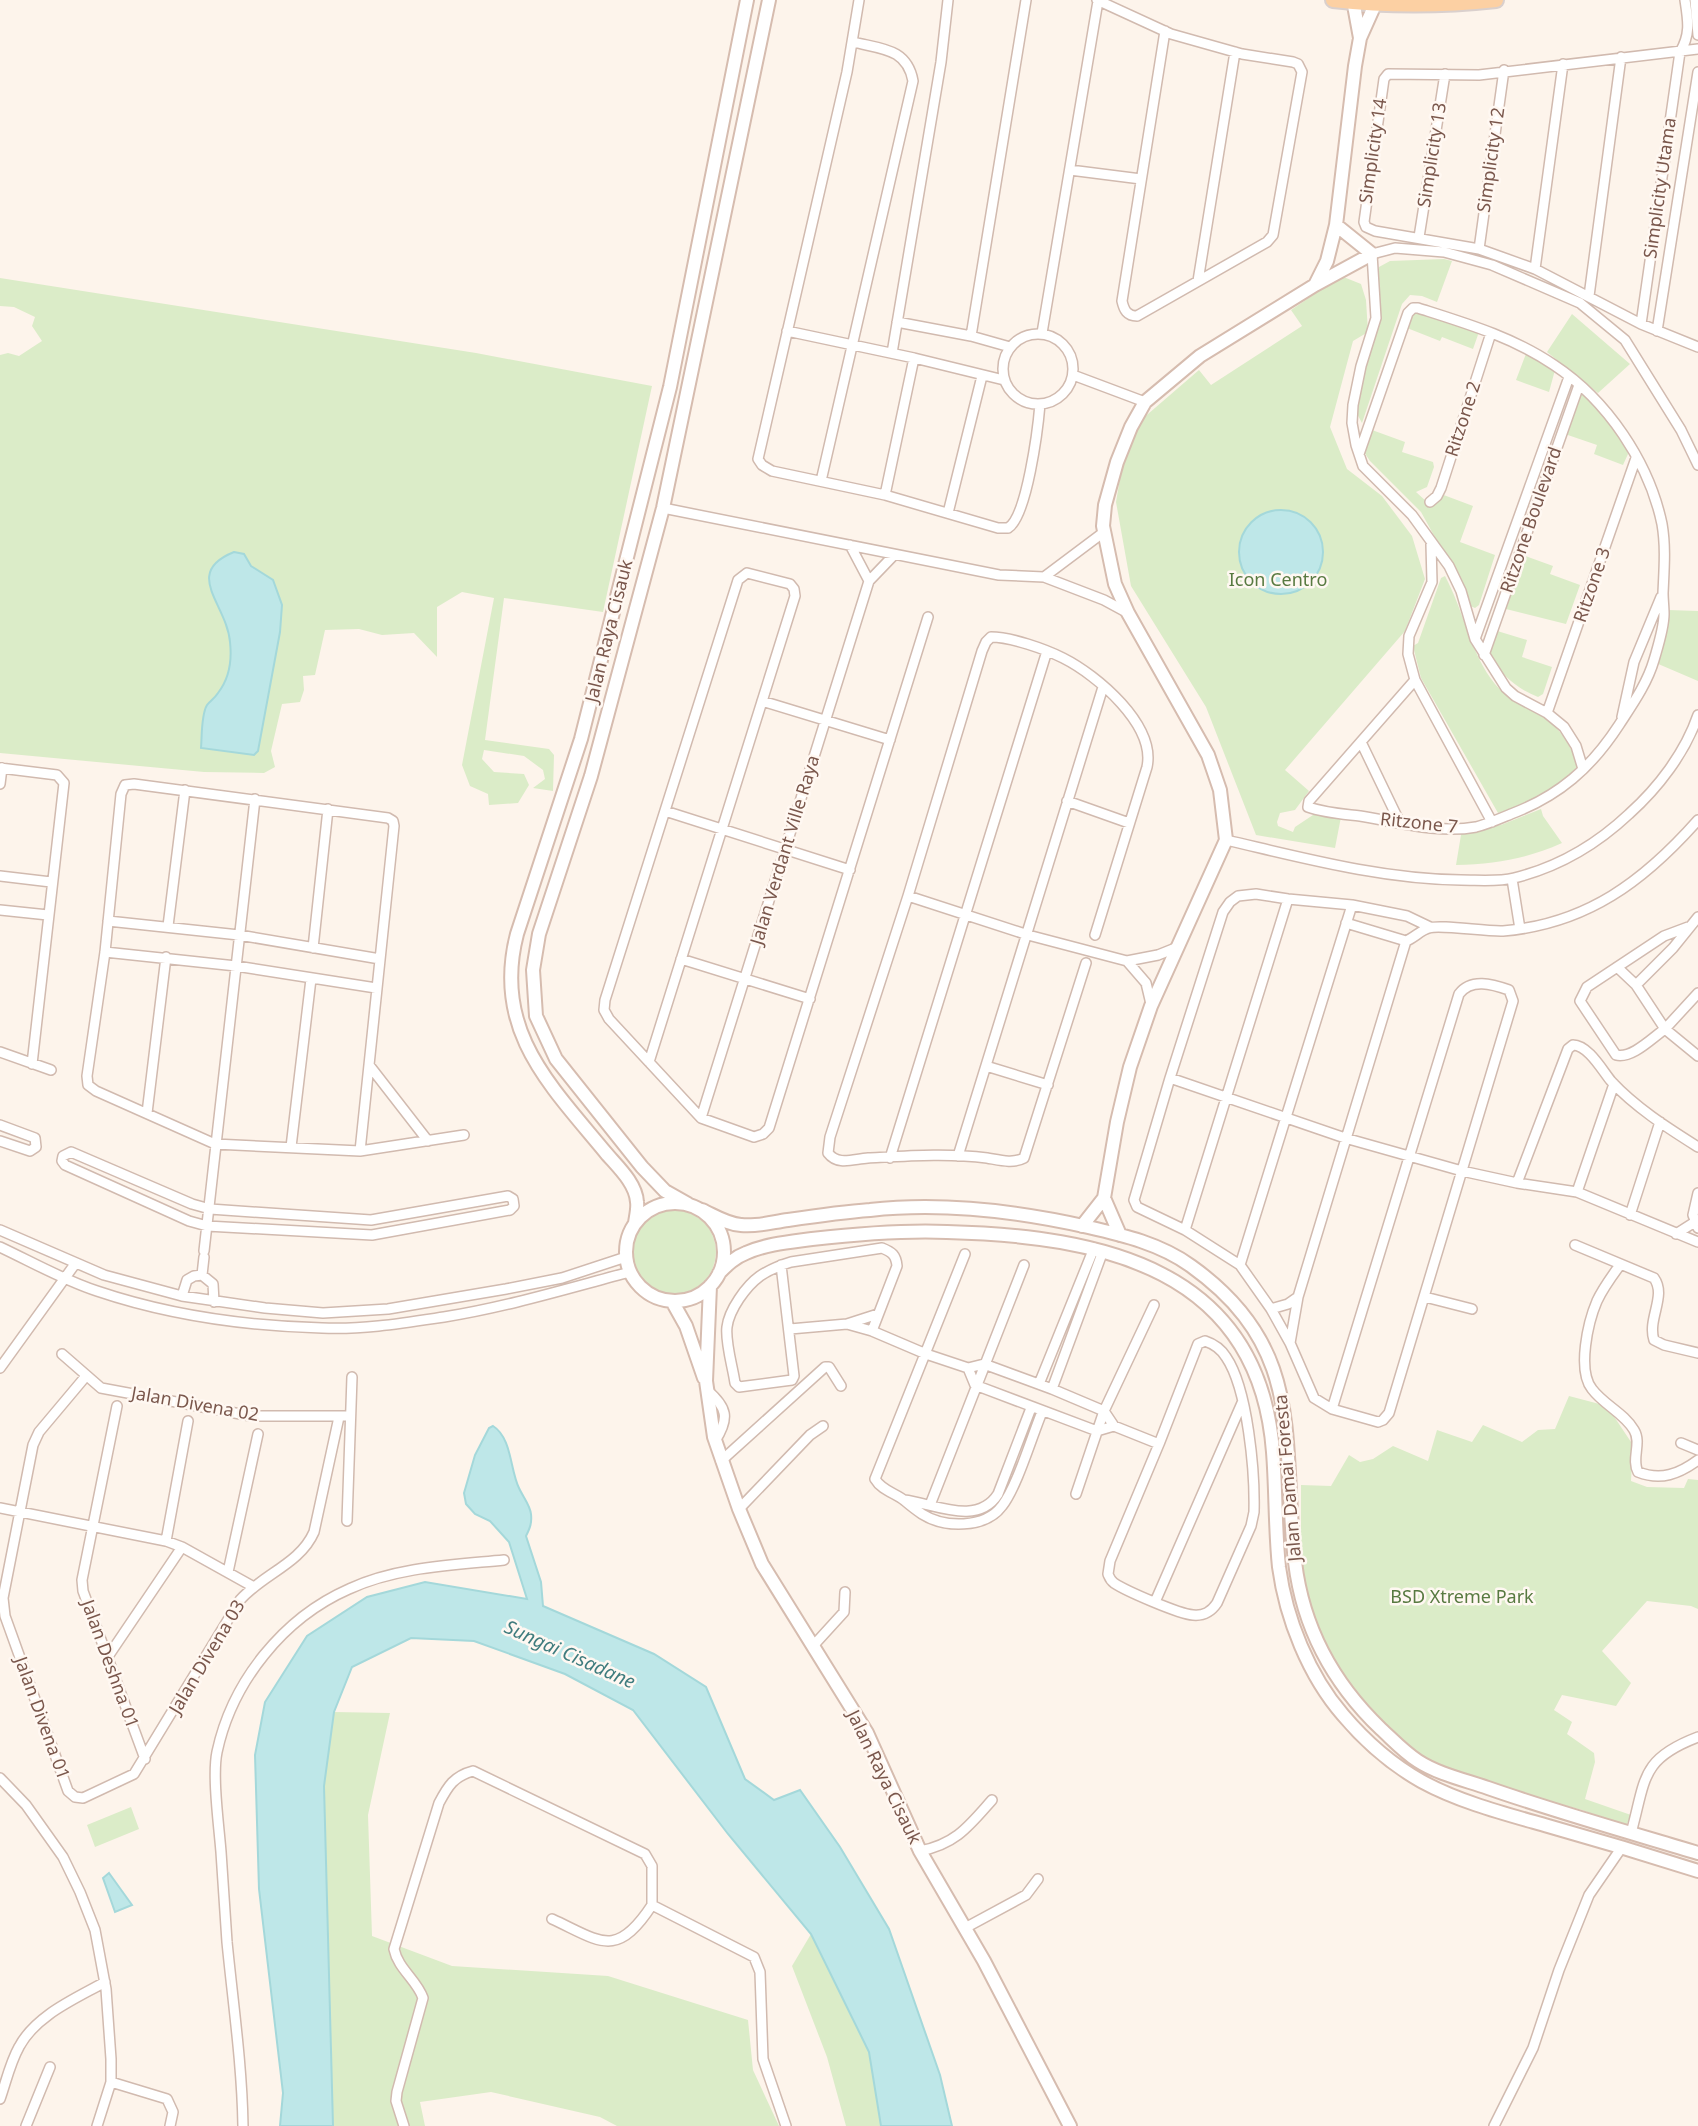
<svg xmlns="http://www.w3.org/2000/svg" width="1698" height="2126" font-family="'Noto Sans',sans-serif">
<rect width="100%" height="100%" fill="#fdf4eb"/>
<path fill="#dbecc8" d="M1444,259l8,2 -15,41 -15,-6 -12,-1 -8,9 -40,119 -7,-13 7,-37 12,-32 7,-36 -6,-27 4,-11 11,-6z
M1341,276l20,8 5,16 2,32 -15,9 -23,86 17,42 35,27 30,40 13,43 -20,52 -120,139 24,21 -14,19 -15,3 -3,9 1,4 15,6 2,-5 21,-14 25,4 -6,31 -79,-13 -50,-128 -75,-121 -15,-84 8,-47 17,-35 58,-50 12,15 91,-59 -11,-16z
M0,278l476,75 176,33 -49,226 -99,-14 -19,142 64,9 5,6 -1,36 -20,-3 12,-9 -2,-9 -19,-14 -40,-6 -2,9 12,13 30,2 5,11 -11,18 -29,2 -1,-11 -18,-8 -8,-21 32,-167 -32,-6 -25,15v50l-23,-24 -32,2 -23,-6 -34,1 -10,45 -12,1 1,14 -4,12 -18,2 -11,47 4,16 -11,6 -60,-1 -204,-19v-398l8,-2 11,3 23,-15 -10,-15 3,-9 -21,-10 -14,-1z
M1413,306l67,23 -7,20 -31,-12 -2,4 -33,-13 -1,-4z
M1572,314l58,50 -32,29 -51,-41z
M1527,351l28,19 -6,22 -33,-12z
M1575,388l21,15 30,43 2,8 -5,11 -29,-11 3,-9 -35,-12z
M1372,430l33,12 -3,10 31,10 1,5 -7,20 -11,5 11,10 14,-8 32,12 -13,36 35,13 -16,50 -4,3 -7,-3 -10,-26 -37,-67 -51,-51 -6,-9z
M1520,554l33,12 -3,8 30,11 -14,39 -64,-16z
M1445,576c19,35 25,77 50,108 14,16 33,22 50,34 16,11 27,30 33,48 -25,25 -46,36 -80,47l-77,-135 -8,-32 5,-3 23,-65z
M1668,610l30,1v70l-42,-18z
M1494,630l33,10 -5,17 30,10 -9,27 -5,3c-23,-9 -38,-24 -51,-45z
M1541,809l2,7 19,27c-36,16 -66,21 -106,22l6,-36 39,-4z
M632 1252a42 42 0 1 1 84 0a42 42 0 1 1-84 0Z
M1569,1396l38,10 26,39 -2,36 16,6 37,1 4,-9 10,1v129l-7,-3 -44,-5 -45,50 29,32 -15,23 -54,-11 -8,15 18,12 -5,12 27,19 1,9 -10,37 46,16 -5,11 -44,-16 -115,-31 -47,-24 -35,-32 -37,-40 -30,-45 -17,-65v-88l30,1 18,-31 11,7 13,-3 20,-13 35,15 9,-31 35,12 11,-17 39,17 16,-12 17,-1z
M334,1712l56,1 -22,102 4,121 80,30 156,10 140,44 5,50 26,56h-162l-17,-9 -109,-25 -71,10 5,24h-92l-9,-340z
M131,1807l8,22 -44,18 -8,-22z
M811,1934l58,118 12,74h-35l-19,-69 -35,-91z"/>
<path fill="#bee7e8" stroke="#a4d8da" stroke-width="2" d="M1239 552a42 42 0 1 1 84 0a42 42 0 1 1-84 0Z
M234,552l10,2 7,12 22,14 9,25 -2,27 -22,119 -4,4 -53,-7c1,-12 0,-33 6,-43 3,-4 8,-7 11,-12 11,-14 14,-33 12,-51 -3,-38 -48,-69 4,-90z
M493,1426c19,12 17,44 26,62 4,9 11,17 12,26 1,9 -1,14 -5,22l15,46 2,24 111,48 52,33 39,92 29,21 26,-10 40,57 49,82 51,146 12,51h-71l-12,-74 -58,-118 -83,-100 -95,-124 -68,-36 -91,-33 -63,-3 -59,29 -18,45 -10,74 9,340h-53l3,-33 -24,-204 -4,-134 10,-53 42,-66 60,-39 58,-15 102,17 -18,-57 -19,-21 -15,-7 -9,-10 -2,-11 11,-38 14,-27z
M109,1873l23,32 -17,7 -12,-34z"/>
<g fill="none" stroke-linecap="round" stroke-linejoin="round">
<g stroke="#d1baaf" stroke-width="12">
<path id="street" d="M859,0l-12,72 -89,387 4,6 10,6 113,24 113,33h10c19,-11 30,-100 32,-124
M1097,0l74,34 71,20 51,8 5,2 4,8 -29,163 -6,7 -130,74c-10,0 -13,-6 -15,-15l43,-270
M1695,0l3,35
M1698,49l-219,26 -91,-1 -4,5 -20,143 2,5 9,4 104,18 56,20 106,55 57,23
M1070,170l71,9
M1419,237l26,-163
M1479,249l25,-179
M1535,269l28,-205
M1198,281l37,-229
M1589,296l32,-239
M897,322l74,14 39,11
M1641,324l39,-272c11,-18 8,-32 5,-52
M787,331l127,27 90,22
M1657,331l41,-259
M1042,333l56,-332
M1003 369a35 35 0 1 1 70 0a35 35 0 1 1-70 0Z
M971,336l55,-336
M892,353l49,-291 7,-62
M1073,375l72,27
M1359,454l49,-141 5,-5h5c47,15 95,29 136,57 53,35 95,97 108,159 4,23 2,46 1,69 0,7 1,14 1,21 0,14 -6,32 -10,46 -7,24 -22,45 -35,65 -28,43 -60,71 -108,89 -12,5 -23,10 -35,13 -37,7 -79,-5 -116,-11 -17,-2 -35,-3 -52,-9l1,-6 106,-121
M821,481l92,-400c-6,-33 -32,-32 -60,-39
M885,495l29,-137
M1430,502l7,-6 4,-8 50,-155
M663,508l336,67 45,2 60,23 24,13
M948,513l34,-137
M1431,544l1,38 -23,54 -1,18 7,26 77,142
M850,545l19,36
M1044,577l60,-45
M1475,639l94,-262
M1484,655l95,-270
M762,701l128,39
M1547,713l89,-255
M1622,717l12,-55 27,-65
M1361,742l39,81
M0,768l57,7 7,8 -32,281
M1583,769l-7,-23 -12,-19 -17,-14 -32,-17 -9,-8 -31,-49 -14,-48 -12,-25 -37,-51 -49,-49 -7,-21 -4,-22 1,-18 8,-39 15,-48 -4,-64 23,-6 49,4 48,13 88,38 45,37 56,90 17,35
M0,784l2,-16
M1067,801l62,22
M665,811l185,59
M1226,840c78,18 155,39 235,40 18,0 37,2 53,-2 45,-11 82,-33 115,-64 29,-26 56,-61 69,-99
M0,876l51,6
M1512,879l8,50
M908,896l120,39 99,26 31,-6 20,-8
M0,910l48,5
M108,921l131,14 141,24
M1346,923l60,18
M168,926l17,-136
M1688,927l-24,9 -77,51 -7,14 36,54c16,4 36,-17 49,-26l33,27
M313,948l15,-139
M105,952l131,14 140,22
M681,959l129,40
M1127,961l19,22 5,21
M1086,963l-62,195c-11,6 -25,2 -37,0 -39,-5 -80,-2 -119,0 -15,1 -30,8 -40,-5l2,-16 78,-241 74,-245 4,-9 5,-5c20,0 54,12 72,21 34,17 93,67 84,109l-52,168
M1617,967l19,18 29,44 33,-36
M1636,985l37,-37 25,-31
M0,1052l51,18
M649,1062l146,-466 -1,-7 -4,-5 -43,-11 -9,7 -133,420 -1,10 5,9 92,99 53,19 9,-3 6,-6 159,-511
M369,1065l59,76
M986,1066l62,19
M1170,1078l175,60 117,33 55,12 60,9 121,50
M147,1113l19,-156
M701,1118l168,-537 25,-26
M0,1125l35,13 1,9 -6,4 -30,-10
M291,1147l20,-168
M360,1151l34,-325 -1,-5 -5,-3 -254,-34 -9,1 -4,9 -16,158 -18,124 1,9 8,6 119,53 145,7 104,-16
M71,1152l121,52 18,5 161,11 137,-24 5,3 1,7 -4,4 -138,25 -165,-9 -18,-5 -124,-56 -3,-4 1,-5z
M958,1156l145,-469
M890,1158l157,-507
M1517,1183l51,-134 5,-4c15,0 29,25 38,36 25,27 57,47 87,66
M1577,1192l37,-108
M1698,1193l-5,22 5,13
M1630,1215l30,-93
M0,1230l104,45 78,21 83,12 58,5 65,-4 118,-20 56,-11 64,-21
M1185,1230l103,-331
M1676,1234l22,-14
M1575,1245l79,33c13,18 -7,41 0,62l10,5 34,8
M0,1247c32,15 63,33 97,44 71,24 150,35 225,37 40,2 82,-5 122,-11 63,-10 125,-29 186,-45
M204,1251l51,-452
M965,1254l-90,225c7,12 21,14 30,22 6,5 11,9 17,13 22,14 63,15 80,-8 15,-19 30,-70 40,-94
M781,1265l13,111 -2,4 -53,7 -4,-4c-2,-15 -10,-41 -8,-56 2,-17 19,-41 33,-51 9,-6 21,-11 31,-14l91,-14c10,4 14,7 15,18l-25,65
M1240,1265l112,-360
M1620,1265c-8,11 -17,23 -23,36 -9,21 -20,69 -5,88 12,16 32,24 42,41 8,13 -3,29 4,42 23,9 41,2 60,-12
M202,1275l2,-18
M182,1296l5,-16 7,-4 8,-1 11,9 1,18
M1425,1297l47,12
M1271,1309l17,-5 10,-7
M847,1324l25,7 54,23 42,14 16,-4 68,25 52,22 10,15 45,18 -49,117 -2,13c2,5 2,6 6,9 12,8 65,31 79,32 11,1 18,-3 24,-12l34,-77 3,-14c1,-39 -6,-123 -28,-155 -5,-8 -12,-13 -21,-16l-7,3 -39,100
M790,1329l57,-5 31,-10
M1290,1343l8,-46 108,-356c8,-3 15,-11 23,-13 10,-4 58,4 74,3 84,-7 141,-50 195,-111
M62,1354l39,34 150,28h99
M0,1368l75,-104
M968,1368l7,17 122,46 17,-5
M86,1376l-47,56 -6,13 -30,153 2,18 63,175 7,6 8,1 51,-24 106,-174c23,-26 60,-36 74,-68l25,-115
M1039,1384l55,-136
M1052,1389l51,-138
M707,1390c20,17 23,28 8,51
M117,1406l-35,174 1,11 62,168
M1332,1409l127,-415c12,-16 33,-10 50,-4l4,11 -124,412 -6,7 -5,2 -46,-13 -18,-11 -24,-55 -19,-34 -31,-44 -55,-35 -48,-23 -3,-7 36,-122 53,-166 7,-10 8,-6 18,-2 32,5 64,6 55,11 23,11
M1681,1443l17,7
M721,1461l104,-94h4l12,19
M1076,1494l28,-83 50,-106
M904,1500c29,3 73,27 94,-6l33,-86
M930,1505l94,-240
M0,1508l166,33 16,6 70,39
M739,1509l71,-74 13,-9
M347,1521l5,-144
M166,1541l22,-120
M228,1572l30,-138
M1155,1602l87,-199
M813,1646l31,-34 1,-20
M107,1658l75,-111
M0,1778l26,27 37,52 17,35 15,38 11,59 5,70v23l-14,44
M1631,1833c15,-54 9,-74 67,-96
M920,1851c36,-7 49,-25 72,-51
M552,1919c48,22 64,41 100,-14
M965,1928l61,-33 12,-16
M111,2082l56,17 6,13 -3,14
M0,2099c6,-17 10,-36 19,-52 17,-32 56,-48 86,-65
M26,2126l24,-59
M243,2126c-1,-62 -10,-123 -16,-184 -2,-30 -4,-60 -6,-90 -2,-26 -9,-76 -4,-100 15,-70 66,-134 132,-163 47,-22 104,-24 155,-29
M404,2126l-8,-25 1,-9 26,-94c-6,-18 -25,-29 -29,-49l45,-146c9,-17 15,-27 34,-32l172,83 7,12v39l102,52 6,15 3,87 23,67
M1494,2126l39,-78 26,-78 30,-75 33,-48"/>
</g>
<g stroke="#d6bcaf" stroke-width="16">
<path id="secondary" d="M1353,0l7,38
M1315,285l12,-24 9,-36 19,-159 5,-28 17,-38
M1104,1198l16,37
M626 1252a49 49 0 1 1 98 0a49 49 0 1 1-98 0Z
M688,1204l-23,-13 -23,-24 -86,-108 -20,-43 -3,-46 6,-36 52,-158 72,-268 106,-508
M702,1210c13,6 25,14 39,15 15,2 32,-3 47,-5 27,-4 55,-8 82,-10 73,-8 147,1 218,17 35,8 73,17 103,39 116,83 90,173 104,296 8,66 39,122 86,167 12,11 23,23 37,32 20,13 47,19 70,27 69,24 140,44 210,65
M635,1223c1,-7 3,-15 2,-21 -1,-19 -20,-36 -31,-49 -56,-68 -114,-123 -89,-219l64,-195 89,-352 77,-387
M1082,1226l22,-28 13,-76 13,-55 21,-61 75,-166 -6,-50 -12,-35 -80,-142 -13,-29 -12,-58 2,-21 12,-43 14,-35 14,-25 55,-46 115,-71 57,-31 -36,-29
M719,1273c8,-8 16,-16 27,-20 20,-9 44,-11 66,-14 45,-5 90,-9 135,-7 154,4 312,36 326,220 3,38 2,77 6,115 7,52 30,109 64,148 22,26 48,49 78,66 38,21 85,33 127,45 50,14 100,29 150,45
M710,1286l-4,95 8,56 25,72 23,55 105,169 53,118 64,110 86,165
M672,1301l14,25 18,52"/>
</g>
<g stroke="#dad0cd" stroke-width="18">
<path id="primary" d="M1333,0c54,6 108,6 163,0"/>
</g>
<use href="#street" stroke="#fff" stroke-width="9"/>
<use href="#secondary" stroke="#fff" stroke-width="12"/>
<use href="#primary" stroke="#fcd0a3" stroke-width="14"/>
</g>
<g text-anchor="middle" stroke-width="5" stroke-linejoin="round" paint-order="stroke">
<g font-size="18" fill="#7a574c" stroke="#fff8f2">
<text transform="translate(1373 151) rotate(-82)" y="6">Simplicity 14</text>
<text transform="translate(1432 155) rotate(-81)" y="6">Simplicity 13</text>
<text transform="translate(1491 160) rotate(-82)" y="6">Simplicity 12</text>
<text transform="translate(1660 188) rotate(-82)" y="6">Simplicity Utama</text>
<text transform="translate(1463 419) rotate(-72)" y="6">Ritzone 2</text>
<text transform="translate(1531 520) rotate(-71)" y="6">Ritzone Boulevard</text>
<text transform="translate(1592 585) rotate(-71)" y="6">Ritzone 3</text>
<text transform="translate(609 631) rotate(-76)" y="6">Jalan Raya Cisauk</text>
<text transform="translate(1419 823) rotate(6)" y="6">Ritzone 7</text>
<text transform="translate(785 850) rotate(-73)" y="6">Jalan Verdant Ville Raya</text>
<text transform="translate(195 1404) rotate(10)" y="6">Jalan Divena 02</text>
<text transform="translate(1288 1478) rotate(-95)" y="6">Jalan Damai Foresta</text>
<text transform="translate(207 1657) rotate(-59)" y="6">Jalan Divena 03</text>
<text transform="translate(110 1664) rotate(70)" y="6">Jalan Deshna 01</text>
<text transform="translate(42 1718) rotate(70)" y="6">Jalan Divena 01</text>
<text transform="translate(884 1777) rotate(64)" y="6">Jalan Raya Cisauk</text>
</g>
<g font-size="18" fill="#587a41" stroke="#fff8f2">
<text x="1278" y="586">Icon Centro</text>
<text x="1462" y="1603">BSD Xtreme Park</text>
</g>
<g font-size="19" font-style="italic" fill="#3f7c7e" stroke="#fff8f2">
<text transform="translate(570 1654) rotate(24)" y="7">Sungai Cisadane</text>
</g>
</g>
</svg>
